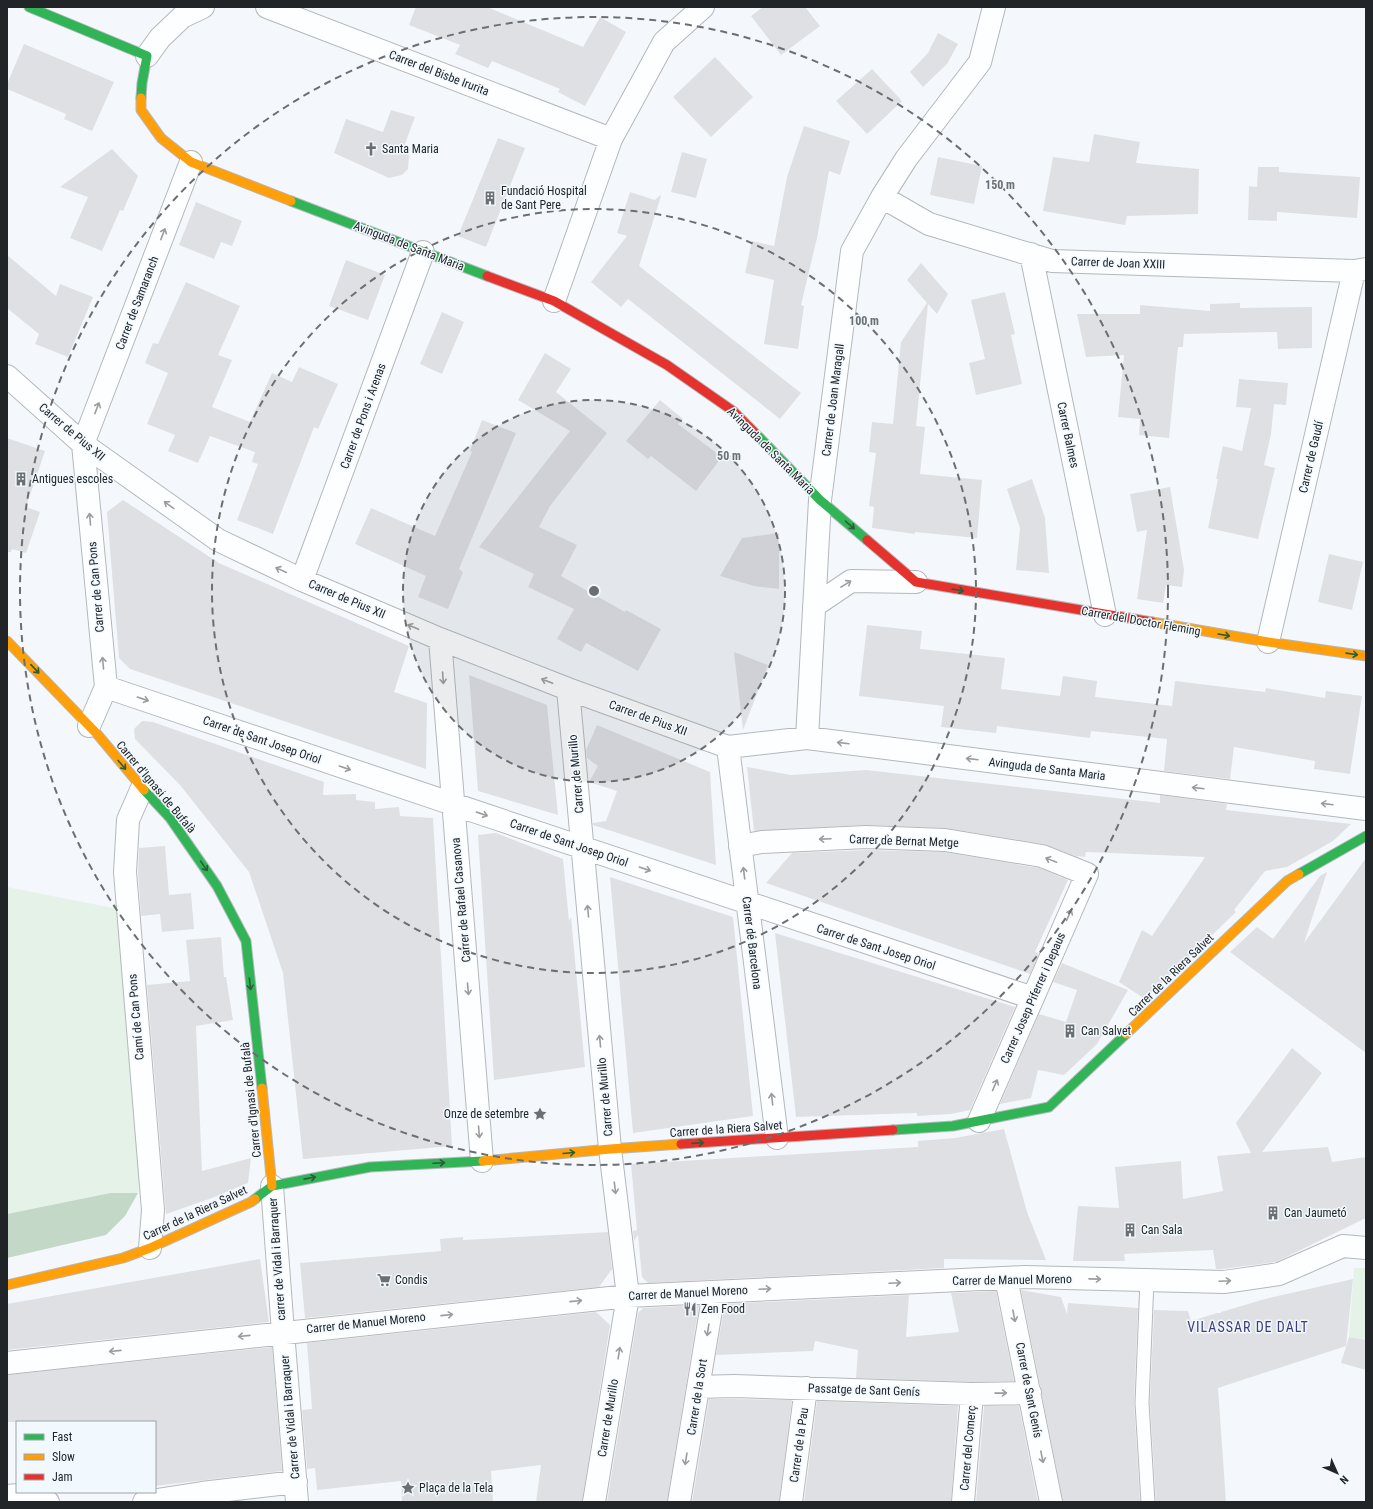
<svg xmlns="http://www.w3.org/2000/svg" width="1373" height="1509" font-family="'Roboto Condensed',sans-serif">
<rect width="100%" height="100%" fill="#f4f8fc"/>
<path fill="#e4f2e7" d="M7,887l111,22 24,247 -4,37h-29l-102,21z
M1354,1268h12v72l-17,-3z"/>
<path fill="#c4d8c8" d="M110,1193h28l-13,23 -19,19 -99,23v-44z"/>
<path fill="#dfe0e4" d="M416,7h71l96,40 17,-30 26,15 -41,74 -27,-14 2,-3 -68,-28 -4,7 -33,-14 5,-9 -51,-20z
M763,7h42l15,19 -39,29 -30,-39z
M938,33l20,11 -11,20 -24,23 -13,-15 18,-19z
M24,44l90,38 -22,49 -28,-12 2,-5 -59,-25v-5z
M715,57l38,40 -42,40 -38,-40z
M872,69l30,32 -35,33 -31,-33z
M391,110l24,7 -10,27 4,12 -1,13 -6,6 -13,3 -55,-25 12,-34 37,13z
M804,126l46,15 -10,34 -11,-4 -12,67 -16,67 3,1 -6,43 -34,-5 10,-64 -29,-7 7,-32 22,5 13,-69z
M1094,134l46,8 -4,21 63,6 -1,45 -71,2 -2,9 -82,-14 10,-54 36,5z
M498,138l27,10 -39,99 -28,-11z
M112,149l26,27 -15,35 -3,-1 -18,41 -32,-13 18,-41 -28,-10z
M682,152l25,7 -11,39 -25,-6z
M938,157l44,9 -8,38 -44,-9z
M1258,167h21v5l81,5 -3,41 -80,-6v9l-29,-1 1,-34 8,1z
M630,192l25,8 5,-5 1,1 -22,70 162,127 -21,26 -152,-120 -7,8 -30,-25 36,-46 -10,-3z
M196,202l46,19 -10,25 -11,-4 -7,17 -35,-14z
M7,255l49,41 4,-12 33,13 -25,60 -33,-13 4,-10 -32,-26z
M346,260l39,15 -17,45 -39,-14z
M921,263l27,31 -11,20 -9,-10 -12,122 9,1 -5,47 62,6 -5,58 -62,-6v2l-43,-6 2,-21 -5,-1 7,-53 -7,-1 3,-30 21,2 8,-82 26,-39 -20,-23z
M186,282l54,24 -22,49 14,5 -20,47 38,15 22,-49 20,9 7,-15 39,17 -20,45 -4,-2 -41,107 -36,-14 21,-56 -6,-2 3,-10 -45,-16 -12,27 -30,-12 7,-16 -28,-11 21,-51 -23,-10 8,-20 5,1z
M1005,292l10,42 -4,1 11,49 -46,11 -7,-32 16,-4 -14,-59z
M1240,303v5l72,-1v41l-34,1 -1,-17 -93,2 -1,13h-5l-9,91 -30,-3 1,-16 -22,-2 6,-62 -38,2 -9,-43h63v-9l70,6v-7z
M442,312l22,10 -22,52 -22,-10z
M545,353l26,16 -15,23 51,41 -57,73 -11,21 38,18 -16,31 64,36 1,-2 35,19 -23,42 -52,-28 -5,9 -24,-13 17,-30 -46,-22 6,-13 -55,-27 91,-116 -52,-31z
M1239,379l49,4 -2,22 -12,-1 -3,30 -7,31 11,3 -17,71 -50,-11 10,-49h-2l7,-33 19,5 9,-43 -15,-1z
M660,400l23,19 -5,5 44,33 -26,34 -45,-35 -3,3 -22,-18z
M482,420l34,13 -57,136 4,3 -15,37 -30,-12 8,-21 -71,-32 16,-36 64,28 37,-84 -2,-1z
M7,438l38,13 -19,56 14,5 -14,41 -14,-4 -1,3h-4z
M1032,479l13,39 4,55 -33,-3 4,-42 -13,-39z
M1170,487l14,83 -2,17 -16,-2 -3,18 -26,-4 10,-69 -10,2 -7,-38z
M123,500l96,63 190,83 -15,46 33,11 -1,66 -296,-100 -11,-11 -12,-146z
M779,533v56l-25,-3 -34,-10 22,-38z
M1329,554l34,8 -11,48 -34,-8z
M867,625l55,6 -2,18 85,9 -4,31 59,7 3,-20 34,5 -2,16 77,9 3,-25 90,11 1,-4 59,10 1,-7 36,5 -12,78 -36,-5 1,-8 -81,-14 -4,32 -66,-8 3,-32 -76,-8 -1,7 -93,-12 -1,7 -55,-6 3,-21 -85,-10z
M734,652l34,13 -25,65z
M469,675l78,30 11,110 -80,-24z
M142,721l11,1 171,60 -1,13 33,-1v6l19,2v7l24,-2 1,9 33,2 19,328 -149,13 -20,-186 -34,-101 -69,-87 -45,-46 -1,-10z
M597,725l113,47 6,93 -123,-40v-2l13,-2 11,-30 -28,-9 9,-16 -11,-8 -1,-8z
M747,767l44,8 75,-5 294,33v-8l67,9 -1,6 125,14 -18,17 -46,26 -22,4 -31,39 2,2 -30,29 -4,-1 -7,11 -50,48 -26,-17 23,-52 10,6 53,-79 -119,-5 -1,5 -7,-1v1l-34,-13 -99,-16 -80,-3 -111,6z
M496,833l67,26 6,62 2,-4 14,150 -91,13 -16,-245z
M165,846l4,49 22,-2 3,36 -32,3 -2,-18 -19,2 -3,-44 1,-24z
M866,850l78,2 95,16 29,12 -33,72 4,1 -9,21 -264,-91 26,-30z
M1366,858v195l-136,-101 27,-25 16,12 47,-63 7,-4 -23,71z
M610,877l123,40 20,199 -120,17z
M775,933l240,74 -45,103 -19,4 -34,2v-3l-121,4z
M221,937l3,40h2l7,43 -37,6 6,145 49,-13 -3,25 -36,15 -46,16 -19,-229 43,-4 -4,-41z
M1062,963l66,27 -31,54 -33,31 -26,-5 -7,28 -31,6 39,-90 27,8 11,-32 -24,-8z
M1292,1048l30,25 -60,79 66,-5 4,15 34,-5v61l-90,44 -53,7h-7l-3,-19 -89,4 1,7h-52l5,-55 41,2 -4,-41 66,-6 2,38 40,-8 -6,-35 34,-3 -15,-30z
M1004,1129l23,83 19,48 -102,-1v9l-296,15 -6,-6 -4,-42 -4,6 -1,-10 4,-1 -6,-66 287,-17v-6l37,-3z
M608,1232l4,37 -13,18 -294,31 -5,-55 141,-12 -1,-12 23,-2v3z
M260,1259l9,63 -262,28v-46z
M1353,1279l-7,67 -128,42 8,114h-70l-6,-99 4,-93 34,1 3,10 26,-8h4v-1l44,-13z
M1021,1290l40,7 6,17 1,-11 70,5 -4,95 6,99h-77z
M996,1291l18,90 -42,1 -116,-4 2,-28 -43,-9 -2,10 -97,4 9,-51 184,-9 -3,42 53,-5 -8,-39z
M699,1305l-32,197h-60l31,-189 5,-5z
M596,1312l14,13 -28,177h-46l5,-37 -50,6 2,31h-91l-1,-21 -84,9 -2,-22 -8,1 -5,-59 10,-1 -5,-66z
M1349,1337l17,3v30l-25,-7z
M272,1347l10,124 -127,15v-64h-148v-47z
M709,1399h25l58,1 -13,102h-87z
M817,1401l141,5 -7,96h-147z
M984,1406h35l19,96h-62z"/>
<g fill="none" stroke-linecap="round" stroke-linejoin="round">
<g stroke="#b4b8bb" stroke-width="15">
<path id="lane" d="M1147,1280l-5,123 6,99"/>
</g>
<g stroke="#b4b8bb" stroke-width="24">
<path id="street" d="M267,7l344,132
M147,56l13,-18 22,-21 21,-10
M882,197l47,27 123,37 302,10 12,-2
M1031,254l74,361
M554,301l57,-162 53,-97 39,-35
M7,376l76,68 135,96 84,40 138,59 128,50 160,58 79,-9 559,71
M302,580l121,-328
M814,606l37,-25 65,1
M440,639l42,522
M1268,642l86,-371
M106,687c309,104 617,209 927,311
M568,689l42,460 18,147 -34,206
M89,726l17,-39 -23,-243 108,-282
M807,738l13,-238 32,-249 30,-54 24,-38 74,-97 14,-55
M728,747l49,391
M142,788l-14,32 -3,52 28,338 -3,38
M740,846l22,-4 104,-5 79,3 97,16 45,18 -108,247
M272,1186l11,146 14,170
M1006,1278l45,224
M7,1363l621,-67 397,-19 199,5 55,-8 64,-28 23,2
M698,1387l36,-1 238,8 58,-1
M7,1496l23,-2 18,8
M144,1502l58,-9 94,-11
M679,1502l35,-210
M791,1502l15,-114
M963,1502l9,-108"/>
</g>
<g stroke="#b4b8bb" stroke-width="11">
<path id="fast" d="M29,7l118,49 -5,27 -1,15
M291,201l196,75
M753,431l67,69 47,40
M144,790l26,28 47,68 29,55 16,147
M1299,874l67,-38
M893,1130l60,-4 96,-19 77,-73
M255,1199l17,-13 98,-19 113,-6"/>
</g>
<g stroke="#b4b8bb" stroke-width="11">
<path id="slow" d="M141,98v12l20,28 30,24 100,39
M1152,622l116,20 98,14
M7,641l91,94 46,55
M1126,1034l161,-153 12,-7
M262,1088l10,98
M483,1161l127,-12 71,-5
M7,1285l116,-27 27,-10 101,-46 4,-3"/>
</g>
<g stroke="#b4b8bb" stroke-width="11">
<path id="jam" d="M487,276l67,25 113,64 66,46 20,20
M867,540l49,42 236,40
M681,1144l212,-14"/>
</g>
<use href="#lane" stroke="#fdfeff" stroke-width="13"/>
<use href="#street" stroke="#fdfeff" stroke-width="22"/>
<use href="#fast" stroke="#30b455" stroke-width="9"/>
<use href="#slow" stroke="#ff9f0a" stroke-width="9"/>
<use href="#jam" stroke="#e5322d" stroke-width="9"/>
</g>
<defs><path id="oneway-shaft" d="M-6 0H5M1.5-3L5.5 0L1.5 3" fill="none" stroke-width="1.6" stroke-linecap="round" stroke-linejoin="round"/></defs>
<g stroke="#9a9c9e">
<use href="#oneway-shaft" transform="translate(163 234) rotate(-69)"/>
<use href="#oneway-shaft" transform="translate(97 408) rotate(-69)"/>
<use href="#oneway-shaft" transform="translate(169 505) rotate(-144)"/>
<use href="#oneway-shaft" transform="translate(90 519) rotate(-95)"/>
<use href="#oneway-shaft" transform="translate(281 570) rotate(-155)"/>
<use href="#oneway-shaft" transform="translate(846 584) rotate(-32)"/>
<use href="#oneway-shaft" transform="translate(413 627) rotate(-157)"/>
<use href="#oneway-shaft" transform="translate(103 663) rotate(-95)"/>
<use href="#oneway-shaft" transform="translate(443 678) rotate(86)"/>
<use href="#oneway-shaft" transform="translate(547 681) rotate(-159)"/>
<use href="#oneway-shaft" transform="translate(143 699) rotate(19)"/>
<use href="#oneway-shaft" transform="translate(843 743) rotate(-173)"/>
<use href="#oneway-shaft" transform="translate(972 759) rotate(-173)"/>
<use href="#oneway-shaft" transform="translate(345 768) rotate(19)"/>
<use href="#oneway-shaft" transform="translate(1198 788) rotate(-173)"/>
<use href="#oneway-shaft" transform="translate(1327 804) rotate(-173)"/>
<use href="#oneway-shaft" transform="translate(482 814) rotate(19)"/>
<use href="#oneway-shaft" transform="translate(825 839) rotate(178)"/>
<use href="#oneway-shaft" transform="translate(1051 860) rotate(-158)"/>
<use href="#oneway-shaft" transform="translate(645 869) rotate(19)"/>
<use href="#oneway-shaft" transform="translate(744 873) rotate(-97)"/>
<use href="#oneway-shaft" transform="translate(588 911) rotate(-95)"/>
<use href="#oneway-shaft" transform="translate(1069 915) rotate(-66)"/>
<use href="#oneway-shaft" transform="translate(468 989) rotate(85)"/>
<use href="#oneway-shaft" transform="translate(600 1041) rotate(-95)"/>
<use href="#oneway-shaft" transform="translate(995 1085) rotate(-66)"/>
<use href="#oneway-shaft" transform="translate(772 1099) rotate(-97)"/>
<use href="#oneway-shaft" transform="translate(479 1132) rotate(85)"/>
<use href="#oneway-shaft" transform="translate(615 1188) rotate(83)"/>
<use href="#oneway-shaft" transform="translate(1095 1279) rotate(1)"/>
<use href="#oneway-shaft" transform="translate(1225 1281) rotate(-3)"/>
<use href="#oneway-shaft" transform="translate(895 1283) rotate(-3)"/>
<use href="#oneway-shaft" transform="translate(765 1289) rotate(-3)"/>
<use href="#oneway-shaft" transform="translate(576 1301) rotate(-6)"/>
<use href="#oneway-shaft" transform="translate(447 1315) rotate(-6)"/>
<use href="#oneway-shaft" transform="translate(1014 1316) rotate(79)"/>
<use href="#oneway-shaft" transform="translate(708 1330) rotate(99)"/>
<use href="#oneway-shaft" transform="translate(244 1336) rotate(174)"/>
<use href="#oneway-shaft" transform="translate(115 1351) rotate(174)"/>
<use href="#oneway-shaft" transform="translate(619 1353) rotate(-81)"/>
<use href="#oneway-shaft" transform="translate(1001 1393) rotate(-1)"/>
<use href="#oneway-shaft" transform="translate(1042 1457) rotate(79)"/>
<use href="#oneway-shaft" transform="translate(686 1459) rotate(99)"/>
</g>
<g stroke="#285e3a">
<use href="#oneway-shaft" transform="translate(850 525) rotate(41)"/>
<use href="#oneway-shaft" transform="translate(958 590) rotate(10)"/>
<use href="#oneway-shaft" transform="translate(1224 635) rotate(10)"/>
<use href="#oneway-shaft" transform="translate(1352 654) rotate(8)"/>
<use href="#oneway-shaft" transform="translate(35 669) rotate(47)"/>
<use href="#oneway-shaft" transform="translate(122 765) rotate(50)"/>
<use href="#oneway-shaft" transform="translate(204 866) rotate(55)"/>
<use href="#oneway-shaft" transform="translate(250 984) rotate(84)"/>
<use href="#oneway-shaft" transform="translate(698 1143) rotate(-4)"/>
<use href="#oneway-shaft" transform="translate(569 1153) rotate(-5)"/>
<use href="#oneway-shaft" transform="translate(439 1163) rotate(-3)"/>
<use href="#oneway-shaft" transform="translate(310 1178) rotate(-11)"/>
</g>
<circle cx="594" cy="591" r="191" fill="#6c6f72" fill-opacity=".12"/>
<g fill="none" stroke="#6c6f72" stroke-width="2" stroke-dasharray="7 5">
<circle cx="594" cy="591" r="191"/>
<circle cx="594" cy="591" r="382"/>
<circle cx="594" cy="591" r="574"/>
</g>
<defs>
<g id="church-bare" transform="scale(1.08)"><path d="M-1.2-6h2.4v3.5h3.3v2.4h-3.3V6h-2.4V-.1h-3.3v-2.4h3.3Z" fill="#6c6f72" stroke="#f1f9ff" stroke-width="2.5" paint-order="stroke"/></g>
<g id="building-bare" transform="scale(1.08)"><path d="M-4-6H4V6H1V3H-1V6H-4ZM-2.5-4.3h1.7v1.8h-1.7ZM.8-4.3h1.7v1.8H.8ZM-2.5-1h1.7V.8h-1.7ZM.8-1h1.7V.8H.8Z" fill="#6c6f72" stroke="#f1f9ff" stroke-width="2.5" paint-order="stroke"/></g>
<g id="sight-bare" transform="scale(1.08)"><path d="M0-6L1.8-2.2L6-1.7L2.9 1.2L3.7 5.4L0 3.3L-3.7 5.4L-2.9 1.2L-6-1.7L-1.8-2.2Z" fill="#6c6f72" stroke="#f1f9ff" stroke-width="2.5" paint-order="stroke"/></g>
<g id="supermarket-bare" transform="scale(1.08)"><path d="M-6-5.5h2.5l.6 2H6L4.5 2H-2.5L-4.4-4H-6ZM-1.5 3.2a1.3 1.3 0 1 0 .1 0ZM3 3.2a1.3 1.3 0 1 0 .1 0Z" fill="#6c6f72" stroke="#f1f9ff" stroke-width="2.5" paint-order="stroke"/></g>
<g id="restaurant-bare" transform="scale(1.08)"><path d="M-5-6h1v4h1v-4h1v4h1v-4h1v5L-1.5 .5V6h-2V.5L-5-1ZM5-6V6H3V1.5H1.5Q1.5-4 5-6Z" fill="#6c6f72" stroke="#f1f9ff" stroke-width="2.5" paint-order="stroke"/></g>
</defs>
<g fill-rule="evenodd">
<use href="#church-bare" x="371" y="149"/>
<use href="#building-bare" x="490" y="198"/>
<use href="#building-bare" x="21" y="479"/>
<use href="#building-bare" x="1070" y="1031"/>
<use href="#sight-bare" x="540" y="1114"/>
<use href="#building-bare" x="1273" y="1213"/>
<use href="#building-bare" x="1130" y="1230"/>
<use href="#supermarket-bare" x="384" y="1280"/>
<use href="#restaurant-bare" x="690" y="1309"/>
<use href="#sight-bare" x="408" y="1488"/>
</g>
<g text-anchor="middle" stroke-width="3" stroke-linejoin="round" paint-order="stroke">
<g font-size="12" fill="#222528" stroke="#f1f9ff">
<text transform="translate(439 73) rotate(21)" y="4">Carrer del Bisbe Irurita</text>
<text transform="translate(409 246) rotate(21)" y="4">Avinguda de Santa Maria</text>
<text transform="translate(1118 263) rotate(2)" y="4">Carrer de Joan XXIII</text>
<text transform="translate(137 303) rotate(-69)" y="4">Carrer de Samaranch</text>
<text transform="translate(833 400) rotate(-83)" y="4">Carrer de Joan Maragall</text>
<text transform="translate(363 416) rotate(-70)" y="4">Carrer de Pons i Arenas</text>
<text transform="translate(72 432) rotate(40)" y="4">Carrer de Pius XII</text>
<text transform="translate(1068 435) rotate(78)" y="4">Carrer Balmes</text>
<text transform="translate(771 451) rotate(45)" y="4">Avinguda de Santa Maria</text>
<text transform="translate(1311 457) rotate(-77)" y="4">Carrer de Gaudí</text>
<text transform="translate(96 587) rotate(-95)" y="4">Carrer de Can Pons</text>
<text transform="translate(347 599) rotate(23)" y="4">Carrer de Pius XII</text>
<text transform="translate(1141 621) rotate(10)" y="4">Carrer del Doctor Fleming</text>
<text transform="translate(648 718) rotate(20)" y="4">Carrer de Pius XII</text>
<text transform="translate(262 740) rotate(19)" y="4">Carrer de Sant Josep Oriol</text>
<text transform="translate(1047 769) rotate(7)" y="4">Avinguda de Santa Maria</text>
<text transform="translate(576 774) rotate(-95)" y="4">Carrer de Murillo</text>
<text transform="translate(156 787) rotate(50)" y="4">Carrer d'Ignasi de Bufalà</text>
<text transform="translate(904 841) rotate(2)" y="4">Carrer de Bernat Metge</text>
<text transform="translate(569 843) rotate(19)" y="4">Carrer de Sant Josep Oriol</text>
<text transform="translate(461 900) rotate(-95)" y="4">Carrer de Rafael Casanova</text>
<text transform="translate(752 943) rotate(83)" y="4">Carrer de Barcelona</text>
<text transform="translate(876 947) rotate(18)" y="4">Carrer de Sant Josep Oriol</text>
<text transform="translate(1171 975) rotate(-44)" y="4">Carrer de la Riera Salvet</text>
<text transform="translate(1033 998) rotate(-66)" y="4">Carrer Josep Piferrer i Depaus</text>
<text transform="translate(136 1017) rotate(-95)" y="4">Camí de Can Pons</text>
<text transform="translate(605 1097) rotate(-95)" y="4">Carrer de Murillo</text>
<text transform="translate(251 1100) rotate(-96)" y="4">Carrer d'Ignasi de Bufalà</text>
<text transform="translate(726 1129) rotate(-4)" y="4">Carrer de la Riera Salvet</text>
<text transform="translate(195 1213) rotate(-25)" y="4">Carrer de la Riera Salvet</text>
<text transform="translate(277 1259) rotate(-94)" y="4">carrer de Vidal i Barraquer</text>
<text transform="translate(1012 1280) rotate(-1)" y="4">Carrer de Manuel Moreno</text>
<text transform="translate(688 1293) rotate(-3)" y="4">Carrer de Manuel Moreno</text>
<text transform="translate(366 1323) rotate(-6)" y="4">Carrer de Manuel Moreno</text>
<text transform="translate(864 1390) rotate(2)" y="4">Passatge de Sant Genís</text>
<text transform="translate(1029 1390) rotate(79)" y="4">Carrer de Sant Genís</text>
<text transform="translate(697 1397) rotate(-81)" y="4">Carrer de la Sort</text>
<text transform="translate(290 1417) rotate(-95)" y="4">Carrer de Vidal i Barraquer</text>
<text transform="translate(608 1418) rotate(-81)" y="4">Carrer de Murillo</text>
<text transform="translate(799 1445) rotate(-82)" y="4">Carrer de la Pau</text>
<text transform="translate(968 1448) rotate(-85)" y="4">Carrer del Comerç</text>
</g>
<g font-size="12" fill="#222528" stroke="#f1f9ff" text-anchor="start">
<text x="382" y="153">Santa Maria</text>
<text x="501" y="195">Fundació Hospital<tspan x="501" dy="14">de Sant Pere</tspan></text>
<text x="32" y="483">Antigues escoles</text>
<text x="1081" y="1035">Can Salvet</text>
<text x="529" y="1118" text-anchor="end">Onze de setembre</text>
<text x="1284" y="1217">Can Jaumetó</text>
<text x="1141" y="1234">Can Sala</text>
<text x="395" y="1284">Condis</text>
<text x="701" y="1313">Zen Food</text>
<text x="419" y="1492">Plaça de la Tela</text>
</g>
<g font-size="14" letter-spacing="1" fill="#3d3c78" stroke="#f1f9ff">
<text x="1248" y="1332">VILASSAR DE DALT</text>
</g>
</g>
<circle cx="594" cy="591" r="6" fill="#6c6f72" stroke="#f1f9ff" stroke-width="2"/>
<g font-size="12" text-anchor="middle" font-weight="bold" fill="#6c6f72" stroke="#f1f9ff" stroke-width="3" stroke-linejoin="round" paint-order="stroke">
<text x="1000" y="189">150 m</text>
<text x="864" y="325">100 m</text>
<text x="729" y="460">50 m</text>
</g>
<rect width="1373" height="1509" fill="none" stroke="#222528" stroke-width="16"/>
<rect x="16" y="1421" width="140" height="72" fill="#f1f9ff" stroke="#9ea4a9"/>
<rect x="24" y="1434" width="20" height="6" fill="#30b455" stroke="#9ea4a9"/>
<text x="52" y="1441" font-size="12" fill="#222528">Fast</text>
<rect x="24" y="1454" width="20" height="6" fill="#ff9f0a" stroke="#9ea4a9"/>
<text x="52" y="1461" font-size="12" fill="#222528">Slow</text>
<rect x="24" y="1474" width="20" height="6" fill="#e5322d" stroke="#9ea4a9"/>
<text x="52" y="1481" font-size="12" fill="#222528">Jam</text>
<g transform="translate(1337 1473) rotate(135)" stroke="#f1f9ff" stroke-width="3" paint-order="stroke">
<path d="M0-3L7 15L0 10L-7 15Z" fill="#222528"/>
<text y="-6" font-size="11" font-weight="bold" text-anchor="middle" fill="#222528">N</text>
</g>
</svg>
